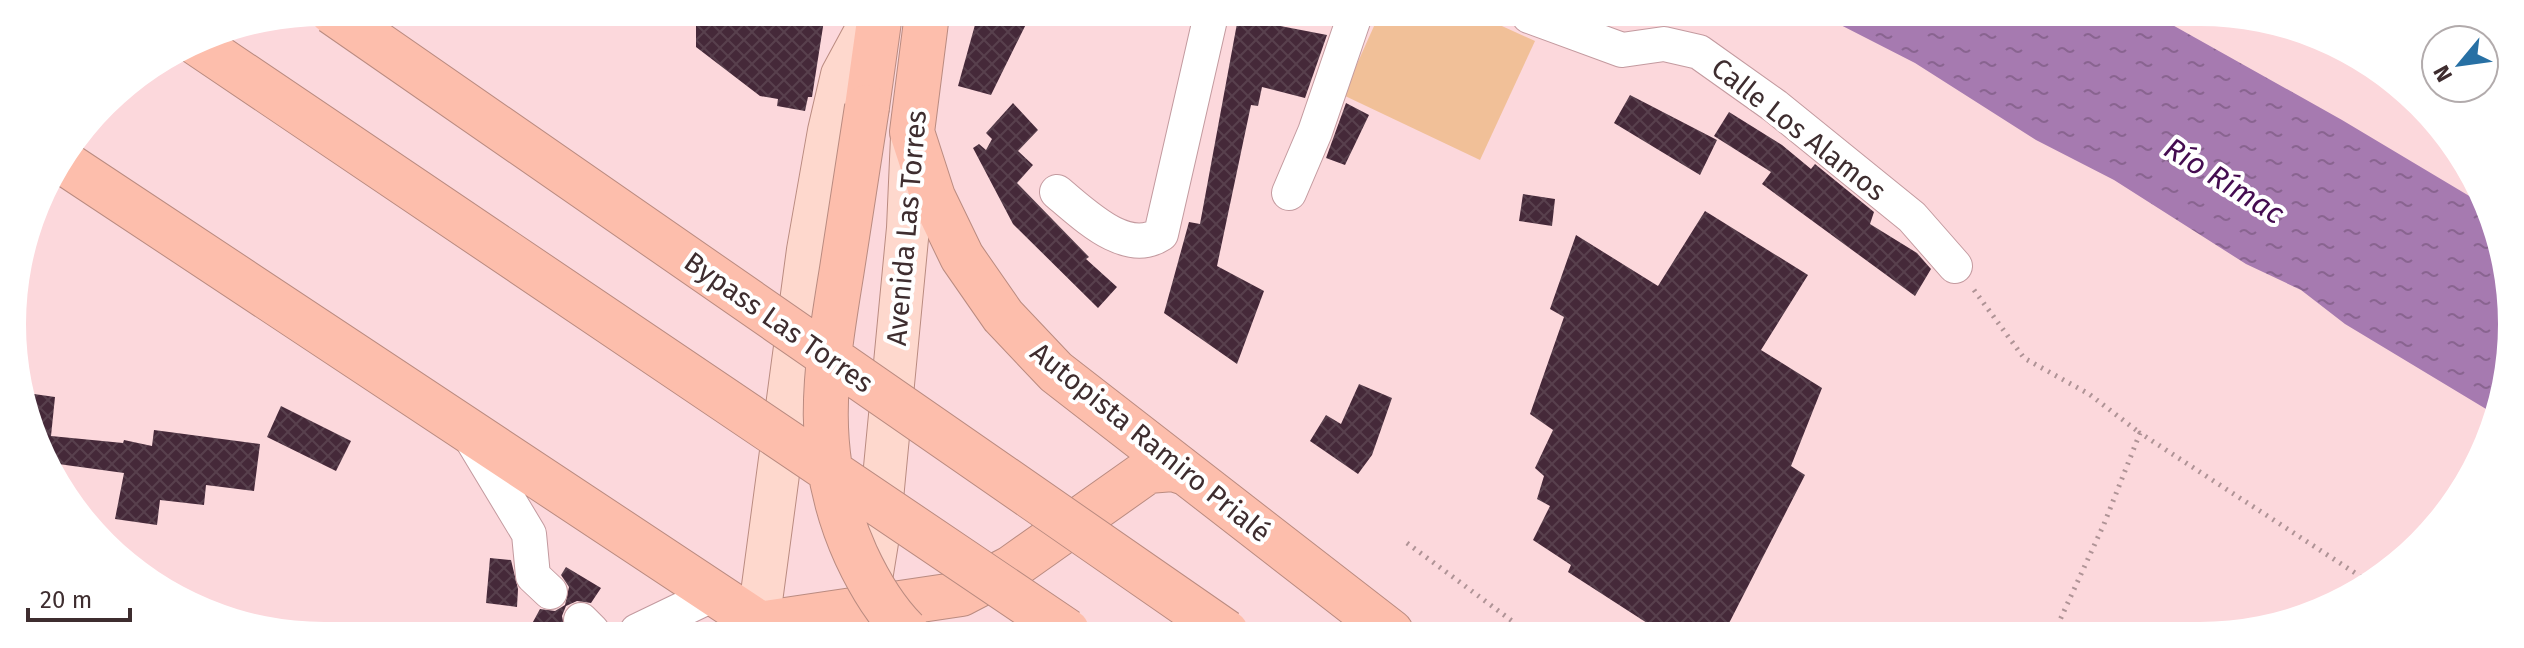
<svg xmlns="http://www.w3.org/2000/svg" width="2524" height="648" font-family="'Fira Sans',sans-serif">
<defs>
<pattern id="water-ripples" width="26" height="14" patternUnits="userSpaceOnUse" patternTransform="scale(2)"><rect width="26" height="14" fill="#a67ab0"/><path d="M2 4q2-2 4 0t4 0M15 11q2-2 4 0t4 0" fill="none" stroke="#896490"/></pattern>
<pattern id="building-cross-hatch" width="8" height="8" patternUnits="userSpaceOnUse" patternTransform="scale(2)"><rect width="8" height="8" fill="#452939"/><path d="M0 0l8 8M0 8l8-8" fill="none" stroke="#58404d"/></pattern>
</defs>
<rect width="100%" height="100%" fill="#fcd8dc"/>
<path fill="#f1c098" d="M1379,15l101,1 55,25 -55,119 -137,-65z"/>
<path fill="url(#water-ripples)" d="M1825,17l335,1 182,102 139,83 25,60v121l-10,31 -151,-91 -44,-34 -55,-26 -132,-84 -78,-40 -121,-77z"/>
<path fill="url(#building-cross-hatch)" d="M696,13l129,1 -13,83h-4l-3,14 -28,-5 1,-7 -18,-3 -64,-49z
M978,14h53l-40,81 -33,-9z
M1238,18l89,17 -22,63 -43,-11 -4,19 -7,-1 -34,161 47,25 -27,73 -73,-51 25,-91 11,2z
M1630,95l87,45 -17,35 -86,-52z
M1013,103l25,27 -20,21 15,14 -16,18 72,74 -3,2 31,28 -19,21 -85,-84 -40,-76 6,-4 7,6 6,-11 -6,-6z
M1346,103l23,12 -24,50 -19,-7z
M1729,112l53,33 29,24 4,-5 59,48 -4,12 47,29 14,16 -16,27 -153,-112 9,-12 -57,-36z
M1523,194l32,5 -3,27 -33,-5z
M1705,211l103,64 -47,75 61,38 -31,78 14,9 -81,158 -63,-1 -93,-60 3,-7 -38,-25 17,-34 -13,-7 7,-23 -9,-8 18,-38 -23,-16 34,-97 -14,-8 26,-74 82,51z
M1359,384l33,14 -20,57 -14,19 -48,-33 16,-26 15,9z
M27,393l28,4 -4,39 72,7 1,-3 28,6 2,-16 106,14 -6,47 -48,-6 -2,20 -44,-5 -3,25 -42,-6 9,-46 -73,-10 -26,-53z
M281,406l70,35 -15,30 -69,-34z
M490,558l21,2 7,29 -1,18 -31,-4z
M566,567l35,21 -10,15 -14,-2 -11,5 -4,10 3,15h-37l12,-22 15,2 10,-6 4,-18 -8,-12z"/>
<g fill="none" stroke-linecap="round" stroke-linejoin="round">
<g stroke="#c39a9f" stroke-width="36">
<path id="minor" d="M1529,16l93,34 42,-6 35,8 76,54 137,111 43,49
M1057,192c27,22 69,65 104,42l50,-219
M1289,193l26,-61 40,-117
M471,438l58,96 4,42 17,16
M581,620l11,11
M637,631l77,-37"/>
</g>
<g stroke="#ba8b80" stroke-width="44">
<path id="major" d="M867,604l12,-74 29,-302 4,-91
M757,631l51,-381 21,-119 13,-56 33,-61"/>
</g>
<g stroke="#ba8b80" stroke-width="46">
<path id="highway" d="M927,14l-15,118 21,65 29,60 41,59 53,56 335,260
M867,107l13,-93
M63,162l708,469
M758,624l203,-30 50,-26 137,-97 25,-2 12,4"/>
</g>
<path stroke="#af9396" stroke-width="5" stroke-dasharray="2 6" stroke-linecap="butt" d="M1974,290l50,68 65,36 51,39
M1407,543l120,89
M2054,633l50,-109 36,-91 229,149"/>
<use href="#minor" stroke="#fff" stroke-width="34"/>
<use href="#major" stroke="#fed8cd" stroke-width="42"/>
<use href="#highway" stroke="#fdbeac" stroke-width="44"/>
<g stroke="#ba8b80" stroke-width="46" stroke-linecap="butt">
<path id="highway-bridge" d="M332,12l894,620
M195,42l872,589
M867,107c-8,54 -17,108 -25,162 -17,104 -31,187 14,286 13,28 29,55 50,76"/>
</g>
<use href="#highway-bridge" stroke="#fdbeac" stroke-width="44"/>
</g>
<g text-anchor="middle" stroke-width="8" stroke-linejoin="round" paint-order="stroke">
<g font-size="28" fill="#3e2d2f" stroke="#fff">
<text transform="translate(1799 129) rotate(38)" y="10">Calle Los Alamos</text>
<text transform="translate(906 228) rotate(-85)" y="10">Avenida Las Torres</text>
<text transform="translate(779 322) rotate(35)" y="10">Bypass Las Torres</text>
<text transform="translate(1151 442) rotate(39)" y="10">Autopista Ramiro Prialé</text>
</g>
<g font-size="30" font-style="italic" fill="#440c50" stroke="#fff">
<text transform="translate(2224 181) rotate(32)" y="10">Río Rímac</text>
</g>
</g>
<path d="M0 0H2524V648H0ZM324 26H2200A298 298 0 0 1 2498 324V324A298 298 0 0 1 2200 622H324A298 298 0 0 1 26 324V324A298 298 0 0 1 324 26Z" fill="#fff" fill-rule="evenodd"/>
<g transform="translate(2460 64) rotate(241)"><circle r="38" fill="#ffffff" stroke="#b2abac" stroke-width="2"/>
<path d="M0-6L14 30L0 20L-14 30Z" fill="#2770a4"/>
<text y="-12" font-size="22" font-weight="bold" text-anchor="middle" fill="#3e2d2f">N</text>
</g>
<path d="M28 608v12h102v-12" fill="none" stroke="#3e2d2f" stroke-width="4"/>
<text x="40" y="608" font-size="24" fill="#3e2d2f" stroke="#ffffff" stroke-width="6" paint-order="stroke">20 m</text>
</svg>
